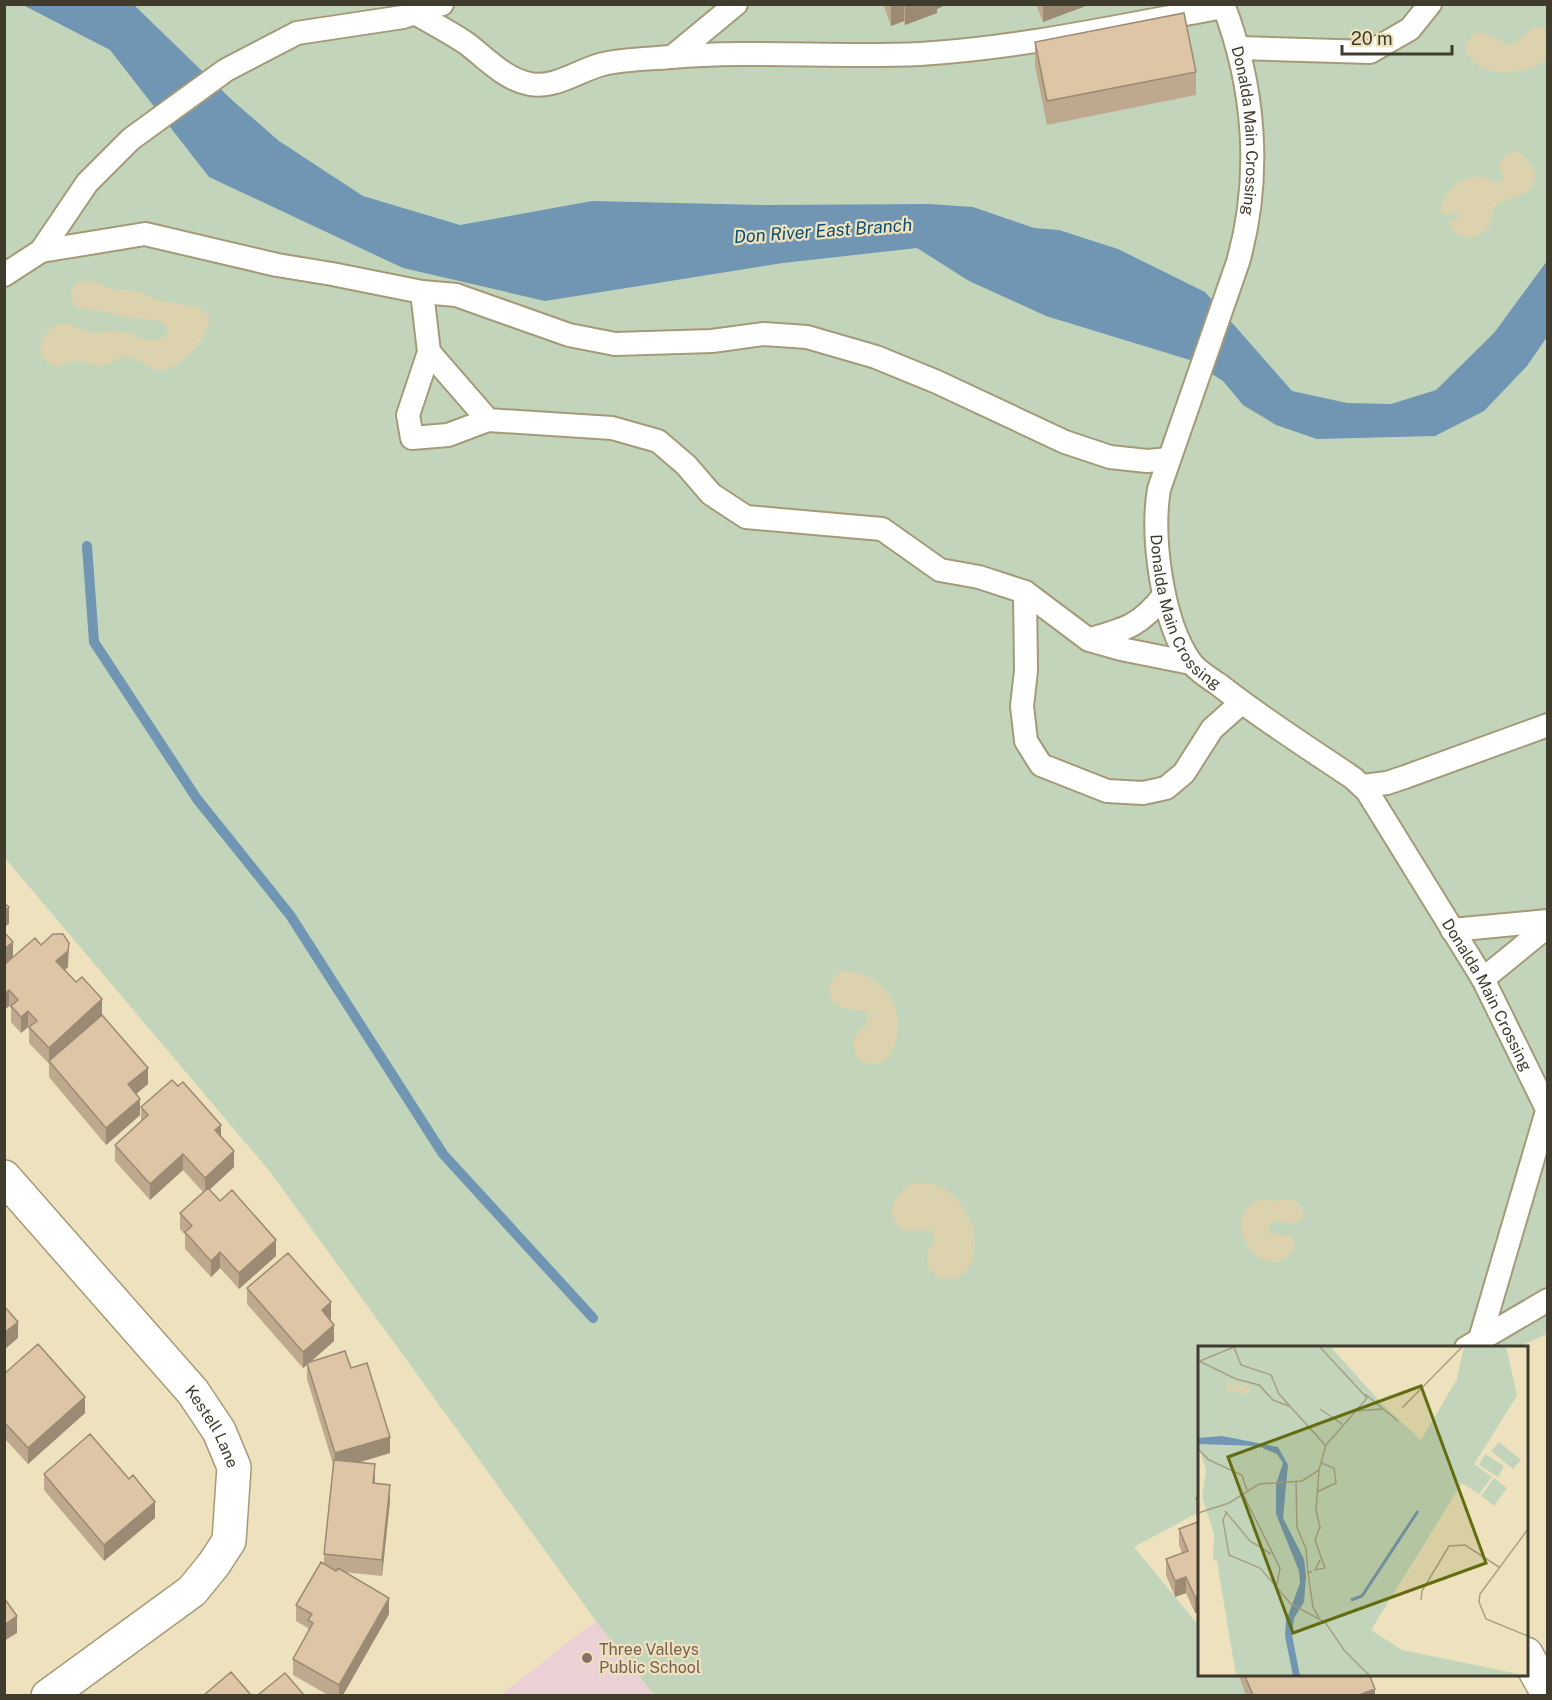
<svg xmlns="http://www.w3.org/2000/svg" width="1552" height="1700" font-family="'Public Sans',sans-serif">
<rect width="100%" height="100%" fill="#ede2bd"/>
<path fill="#ebd0d5" d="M596,1621l58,74 -155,1z"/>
<path fill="#c2d5bb" d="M5,5h1542v1329l-32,14h-315l-1,164 -65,35 65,79 1,48 40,1 17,20h-603l-58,-74 -325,-448 -266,-315z"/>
<path fill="#dcd2ae" d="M1535,27h8l4,3v29c-22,18 -72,22 -82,-11l4,-9 6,-6c20,-2 21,11 38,11z
M1515,151c8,3 18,15 21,23 -3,27 -25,19 -42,34 -2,6 -2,13 -6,19 -12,15 -32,15 -39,-4l3,-3 6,-1 -1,-5 -3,-1 -11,2 -3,-3c3,-21 21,-38 44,-35 5,1 9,6 13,5 5,0 5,-2 7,-5l-6,-12 6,-9z
M90,281l26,9 22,1 19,9 42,7 10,9c2,21 -29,55 -50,54 -13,-1 -22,-15 -35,-13 -6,1 -11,6 -17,8 -11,4 -22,-5 -32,-4 -6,0 -12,5 -18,5 -7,0 -11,-5 -16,-9 -2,-10 0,-18 7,-26 18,-19 28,2 47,2 8,1 15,-3 23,-2 23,3 22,16 49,5v-6l-4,-7 -9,-3 -27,-2 -22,-6 -28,-4 -6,-8v-11l7,-7z
M850,971c7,2 16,4 22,8 11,7 22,21 25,34 3,18 -1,55 -27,51 -4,0 -9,-4 -13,-6 -1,-4 -4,-10 -4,-15 2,-14 20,-16 13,-31 -11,-3 -22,-2 -33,-8 -5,-17 -6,-19 6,-32z
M910,1183h20l17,7 15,15 11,21 2,18 -2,17 -7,11 -11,7 -16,-1 -11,-10 -1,-17 6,-7 1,-8 -4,-6 -27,1c-20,-20 -11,-31 7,-48z
M1291,1198l8,5 5,10 -2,7 -9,4 -18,-3 -7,5 3,8 20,2 5,10c-24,46 -81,-19 -41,-44 8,-5 13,-1 22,-1 4,0 9,-2 14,-3z"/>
<path fill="#7196b3" d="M23,5h111l98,95 47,41 84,55 97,29 132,-24 172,4 165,-1 44,3 61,21 25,2 59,19 87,43 87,99 55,12 44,1 45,-14 58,-57 53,-72v76l-20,29 -43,45 -49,25 -118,3 -41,-14 -33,-20 -20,-24 -33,-21 -144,-44 -77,-35 -52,-33 -134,15 -238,38 -142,-33 -194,-91 -99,-127z"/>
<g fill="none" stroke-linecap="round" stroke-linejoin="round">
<path stroke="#7196b3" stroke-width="10" d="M87,546l7,96 103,157 93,116 153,239 150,164"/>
<g stroke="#a59a78" stroke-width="26">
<g id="lane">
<path id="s1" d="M1223,4c32,83 39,173 15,258l-79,227c-8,48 3,132 31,172 6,9 19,17 28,23 43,34 89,63 135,94l14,13 116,188 65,132"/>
<path d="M415,13c17,10 35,19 51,30 20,15 38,36 64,41 25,5 49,-14 73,-20 22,-5 45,-5 68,-7 82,-7 166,1 249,-3 102,-6 203,-29 304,-47"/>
<path d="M1239,48l131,4 40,-23 20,-25"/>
<path d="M672,57l64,-53"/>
<path d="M41,251l104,-17 132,31 55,9 90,18 7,60"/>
<path d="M4,275l37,-24 46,-68 44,-44 95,-69 71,-37 106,-16 39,-13"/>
<path d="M422,292l34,3 113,40 46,9 97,-3 52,-7 43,3 69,20 61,25 128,60 45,15 37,4 22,-2"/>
<path d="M488,420l-59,-68 -21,63 4,23 36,-3 40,-15 124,8 46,13 28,24 25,29 35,23 136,12 58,41 39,7 46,15 64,48 32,9 70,14"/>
<path d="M1025,592l1,79 -4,35 4,35 15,24 66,26 36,2 23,-5 18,-15 28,-44 29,-26"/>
<path d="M1091,639c36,-10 50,-14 73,-44"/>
<path d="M1363,786l24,-3 18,-6 143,-52"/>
<path d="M1452,930l96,-9"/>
<path d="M1483,979l65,-53"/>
<path d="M1480,1339l67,-228"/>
<path d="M1466,1348l82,-48"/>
</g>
</g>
<g stroke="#a59a78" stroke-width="36">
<g id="street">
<path id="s2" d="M4,1177l189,215 26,39 15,36 -5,74 -15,23 -22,27 -144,105"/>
<path d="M1526,1654l22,40"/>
</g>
</g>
<use href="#lane" stroke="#fff" stroke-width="22"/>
<use href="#street" stroke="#fff" stroke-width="33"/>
</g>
<path fill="#bea98f" d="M883,4h65l-11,5v4l-32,12 -1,-4 -13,5z
M1036,4h55l-48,18z
M1035,42l161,30v23l-149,30 -12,-59z
M4,932l9,25 28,-12 27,22 -3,3 37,45 46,69 -12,10 4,21 -34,30 -57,-68v-13l-20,-21v-14l-1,-2 -7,6 -10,-11v-14l-2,-2 -5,4z
M141,1107l80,29 13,31 -25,23 11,11 56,55 -37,33 -19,-21 -9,9 -26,-28v-14l-5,-6v-16l23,-21 -20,-22 -33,30 -35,-39v-16l26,-23z
M247,1288l84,31 -1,1 4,21 -23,21 40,6 39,85 -32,10 32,38 -8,75 -39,-4 46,42 -46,81h-15l-35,-20v-16l15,-28v-3l-12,-7v-16l28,-41v-10l9,-90 -26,-85v-14l-4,3 -56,-64z
M4,1374l81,39 -57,51 -24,-26z
M44,1474l111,44 -51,43 -60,-71z
M1200,1497v114l-5,2 -9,-20 -11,4 -9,-22v-16l16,-6 -3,-8v-16l20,-8 -3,-6v-17z
M1238,1674h131l6,21h-129z"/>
<path fill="#9b8a74" d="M891,4h13v17l-13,5z
M905,4h43l-11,5v4l-32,12z
M1043,4h48l-48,18z
M9,907v17l-5,3v-16z
M13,942v16l-9,7v-16z
M69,943l-1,24 -12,10v-16z
M9,990v16l-5,4v-16z
M102,999v16l-53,46v3v-16z
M28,1011v16l-7,6v-16z
M148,1068v16l-20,17v-17z
M140,1099v16l-34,30v-17z
M221,1125v16l-6,-11z
M234,1151v16l-29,27v-16z
M183,1154v16l-33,30v-16z
M276,1240v16l-37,33v-16z
M220,1252v16l-9,9v-16z
M331,1302v17l-9,7v-16z
M18,1322v16l-14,12v-17z
M334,1325v16l-31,27v-16z
M85,1397v16l-57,51v-16z
M390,1437v16l-55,16v-16z
M375,1464v17l-2,18v-16z
M390,1485v16l-8,75v-16z
M155,1502v16l-51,43v-16z
M1186,1577v16l-11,4v-16z
M1200,1595v16l-5,2v-16z
M389,1598v16l-46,81h-4v-10z
M17,1616v17l-13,8v-16z
M1375,1689v6h-16z"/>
<path fill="#ddc5a6" stroke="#9b8a74" stroke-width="1.5" d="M1184,13l12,59 -149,29 -12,-59z
M4,903l5,4 -5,4z
M4,932l9,10 -9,7z
M53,934h10l6,9 -1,8 -12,10 20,21 6,-5 20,22 -53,49 -20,-21 8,-6 -9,-10 -7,6 -10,-11 7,-6 -9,-10 -5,4v-29l31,-27 6,7z
M102,1015l46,53 -20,16 12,15 -34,29 -57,-67z
M172,1080l6,6 5,-4 38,43 -6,5 19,21 -29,27 -22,-24 -33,30 -35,-39 33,-30 -7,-8z
M208,1188l12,13 12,-11 44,50 -37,33 -19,-21 -9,9 -26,-29 7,-6 -12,-13z
M288,1253l43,49 -9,8 12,15 -31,27 -56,-64z
M4,1306l14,16 -14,11z
M38,1344l47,53 -57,51 -24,-26v-48z
M345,1351l6,17 16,-5 23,74 -55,16 -28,-90z
M90,1434l39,45 4,-4 22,27 -51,43 -60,-71z
M334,1460l41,4 -2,19 17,2 -8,75 -58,-6z
M1200,1497v10l-4,-9z
M1200,1521v74l-5,2 -9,-20 -11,4 -9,-22 22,-8 -9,-22z
M321,1562l15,9 2,-3 51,30 -50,87 -46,-26 20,-36 -5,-3 4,-6 -16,-9z
M4,1598l13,18 -13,9z
M231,1672l20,23h-47z
M285,1673l19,22h-46z
M1244,1674h125l6,15 -16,6h-106z"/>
<circle fill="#8d6e63" stroke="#ede2bd" stroke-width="2" cx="587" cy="1658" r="6"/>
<g text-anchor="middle" stroke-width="4.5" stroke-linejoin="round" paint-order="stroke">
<g font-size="16" fill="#403c2d" stroke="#ede2bd">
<text dy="6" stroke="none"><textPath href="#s1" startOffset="130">Donalda Main Crossing</textPath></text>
<text dy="6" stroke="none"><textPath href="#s1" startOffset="634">Donalda Main Crossing</textPath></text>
<text dy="6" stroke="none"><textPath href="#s1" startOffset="1138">Donalda Main Crossing</textPath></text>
<text dy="6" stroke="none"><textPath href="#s2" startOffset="326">Kestell Lane</textPath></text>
</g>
<g font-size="16" fill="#785e54" stroke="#ede2bd" text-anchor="start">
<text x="599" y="1655">Three Valleys<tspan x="599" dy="18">Public School</tspan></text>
</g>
<g font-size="18" font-style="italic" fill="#0b4d75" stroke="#ede2bd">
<text transform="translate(823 231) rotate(-4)" y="6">Don River East Branch</text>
</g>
</g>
<g transform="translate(1198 1346)">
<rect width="330" height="330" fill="#ede2bd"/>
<path d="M0,0h132l53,59 38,35 36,-61 7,-33h42l11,50 -43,68 18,13 -13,17 -17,-11 -91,147 31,20 126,26h-292l-19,-115 -4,-1 1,-26 -12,-38 4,-26 -8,-26zM301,96l22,18 -8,9 -22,-18zM287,108l19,12 -6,11 -19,-12zM296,132l13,10 -13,18 -13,-10z" fill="#c2d5bb"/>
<path d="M29,35l6,7v-7l11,7 -1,-5 4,1 3,7 -4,3 -21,-5z" fill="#dcd2ae"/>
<path d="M24,90l56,11 10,18 -5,53 21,41 2,17 -2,26 -10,16 -2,17 8,41h-7l-8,-40 1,-15 14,-38 -1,-12 -23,-57v-30l7,-21 -6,-9 -19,-8 -60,-2v-6z" fill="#7196b3"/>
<path fill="none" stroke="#7196b3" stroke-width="3" d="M153,254l11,-4 56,-85"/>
<path fill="none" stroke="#a8a083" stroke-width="1.5" d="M1,15l37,18 23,6 14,15 18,7M2,15l34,-14 7,18 30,10 8,19 47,52M167,48l33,27M204,62l61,-62M122,63l22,15M157,65l28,-2M0,103l11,11 33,15 5,15M121,124l-3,41 4,16 -5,13 10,28 -10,2 5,-10M98,135l1,46 9,22 2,24M119,146l19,-9 -2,-15 -13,-5M45,148l37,74 -3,17M27,165l25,30 21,13M0,167l31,-10 30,-19 43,-3 17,-11 7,-25 41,-47 -48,-52M28,167l-3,7 6,35 31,13 31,36 34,18 19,28 26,26M330,183l-48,65 -1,8 7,17 42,17M114,225l-4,2 5,34 6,11M223,254l1,-9 27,-45 16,-1 34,22"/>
<path fill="#646c11" fill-opacity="0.15" stroke="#646c11" stroke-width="3" d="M223,40l65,177 -193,70 -65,-176z"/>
<rect width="330" height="330" fill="none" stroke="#403c2d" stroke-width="3"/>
</g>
<rect width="1552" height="1700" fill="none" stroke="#403c2d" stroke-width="12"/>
<path d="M1342 45v9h110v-9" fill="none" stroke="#403c2d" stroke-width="3"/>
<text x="1351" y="45" font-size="18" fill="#403c2d" stroke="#ede2bd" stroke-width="4.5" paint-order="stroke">20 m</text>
</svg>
